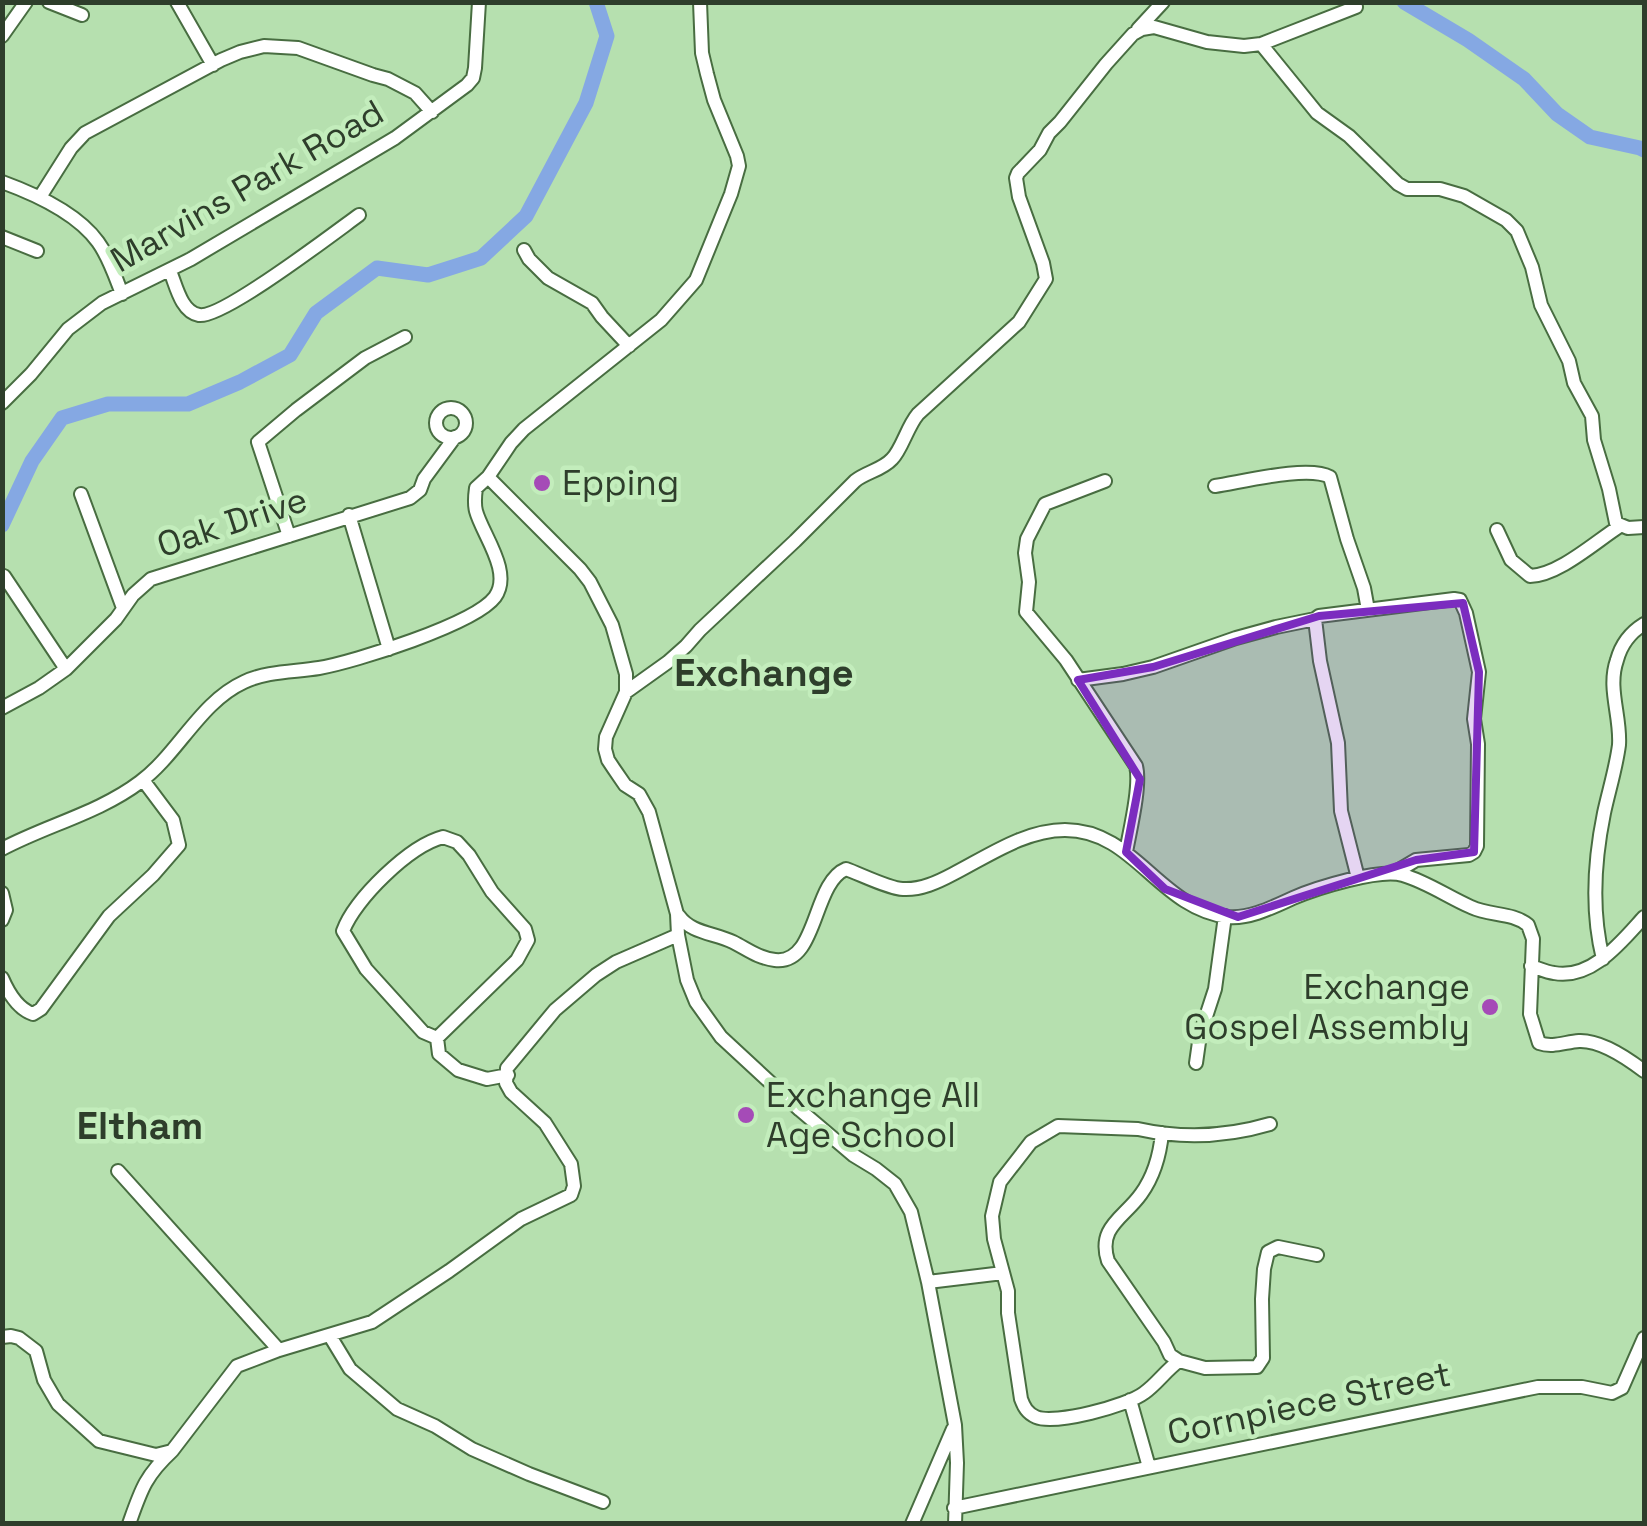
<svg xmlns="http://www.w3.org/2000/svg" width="1647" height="1526" font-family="'Space Grotesk',sans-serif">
<rect width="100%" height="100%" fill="#b6e0af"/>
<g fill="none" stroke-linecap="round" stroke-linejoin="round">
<path stroke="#85a8e3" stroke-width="15" d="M1404,2l64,38 56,39 33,35 33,23 50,11 4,2
M2,525l30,-64 30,-43 46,-14h80l52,-22 50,-27 26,-42 61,-45 51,7 53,-17 45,-42 60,-113 21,-67 -11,-34"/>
<g stroke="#486d41" stroke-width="16">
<path id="minor" d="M49,2l33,13
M177,2l36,63
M700,2l2,51 5,21 7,26 23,56 2,10 -8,28 -35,86 -35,40 -137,109 -13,14 -23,34 92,92 10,13 22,43 14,49v18l-20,45 -1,12 3,11 6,9 11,16 14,9 10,18 28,102 1,21 9,45 9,22 25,35 79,73 53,45 23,14 19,15 16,28 17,70 27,143 2,38 -2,61
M1138,29l25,-27
M2,36l24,-34
M1261,44l56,69 32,23 49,48 9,5h33l24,7 42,24 11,11 15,36 9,38 28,56 5,22 18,33 2,24 15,49 7,34 12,5 16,-1
M2,182c33,12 75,31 96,60 11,15 17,34 24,52
M40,197l31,-49 14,-15 136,-73 19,-8 24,-6 34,2 75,27 15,4 27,14 17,19
M2,237l35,14
M524,250l5,9 19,19 44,25 10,14 27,29
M170,271c6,14 11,41 29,44 23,4 135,-82 160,-100
M2,403l29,-29 37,-45 34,-26 89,-44 204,-121 72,-53 6,-7 2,-10 4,-66
M436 423a15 15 0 1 1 30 0a15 15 0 1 1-30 0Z
M1105,481l-60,23 -18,35 -2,14 4,29 -3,30 40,48 70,106c5,19 -6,64 -10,86
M1215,486c27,-4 93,-21 115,-9l17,62 17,49 4,22
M81,494l42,114
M349,515l40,134
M1497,530l14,30 19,16c29,-1 65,-34 90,-50
M289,536l-31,-94 38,-32 69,-52 40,-21
M4,576l62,93
M1315,619l5,42 18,82 3,68 17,67
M1078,680l45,-6 30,-7 83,-29 40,-11 39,-8 4,-3 135,-17 6,1 6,13 13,59 -5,47 4,25 -1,102 -3,6 -5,3 -53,5 -22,13
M626,692l42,-30 18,-16 14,-16 95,-89 60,-60c11,-9 27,-11 37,-22 10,-10 15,-32 26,-45l101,-92 27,-43 -3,-16 -24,-66 -3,-19 2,-5 22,-23 9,-17 11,-11 46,-58 27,-30 9,-5 12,-2 53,15 37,4 17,-2 95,-37
M2,708l37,-20 27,-19 50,-50 17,-24 18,-16 259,-81 10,-8 4,-11 31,-42
M2,849c45,-24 97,-36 138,-67 38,-28 60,-80 104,-100 23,-11 50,-10 75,-14 35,-6 156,-44 176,-71 18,-25 -13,-63 -19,-86 -2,-8 -1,-16 0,-23l12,-11
M2,893l4,17 -4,10
M679,916c12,17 35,17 54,26 14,7 25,16 42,18 43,5 37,-77 71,-91 14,5 44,20 57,20 18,1 35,-7 50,-15 35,-18 72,-44 112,-44 70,0 93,78 163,87 22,2 45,-10 65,-19 23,-10 87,-30 110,-23 24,7 45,22 68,32 19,9 41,5 57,18l5,14 -3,75 9,29c14,5 26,-1 40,-2 22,-1 48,17 65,30
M1603,959c-12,-48 -9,-97 1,-146 5,-23 12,-45 15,-68 2,-29 -12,-57 -2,-85 4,-15 14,-28 27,-36
M1531,966c7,2 15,6 23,7 38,7 68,-32 90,-56
M2,978c6,14 16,31 31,36l8,-5 68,-93 44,-41 26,-30 -6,-25 -30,-40
M437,1038l80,-78 11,-20 -3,-11 -33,-37 -23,-37 -12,-13 -14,-5c-34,9 -88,62 -100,94l23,38 57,63 14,6 2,16 19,16 29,9 21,-4
M1196,1063l4,-28 15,-46 10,-73
M1162,1133c-2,21 -8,43 -21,61 -17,24 -44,33 -33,67l56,81 6,13 9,6c-13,9 -22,23 -35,32 -17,13 -89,32 -108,24 -9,-4 -12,-10 -15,-18l-13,-86v-22l-14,-52 -2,-23 8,-34 31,-40 27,-16 80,3c45,10 88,8 132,-5
M118,1171l161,179
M928,1282l75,-9
M330,1336l20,33 47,40 38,17 37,23 57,25 74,28
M2,1337l9,-1 8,2 17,13 8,29 14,24 41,37 57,14 16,-4c-27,25 -31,39 -43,73
M1179,1361l26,7 52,-1 6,-9 -1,-59 2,-30 4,-17 10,-5 39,8
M1130,1400l19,67
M172,1451l65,-85 42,-16 93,-28 77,-51 72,-52 50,-24 3,-9 -3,-22 -26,-41 -34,-31 -5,-9 1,-15 48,-58 41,-35 20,-13 62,-27
M954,1508l584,-121h44l30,6 10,-5 22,-50
M912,1524l41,-95"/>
</g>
<use href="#minor" stroke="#fff" stroke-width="12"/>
</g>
<path fill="#7b2cbf" fill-opacity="0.2" stroke="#7b2cbf" stroke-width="8" stroke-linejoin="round" d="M1463,603l16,69 -5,180 -58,8 -178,57 -73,-28 -39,-37 14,-73 -62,-99 75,-13 166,-51z"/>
<g fill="#a54bb7" stroke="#c3edbc" stroke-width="4">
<circle cx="542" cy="483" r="10"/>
<circle cx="1490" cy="1007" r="10"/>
<circle cx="746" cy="1115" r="10"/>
</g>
<g text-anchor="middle" stroke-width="9" stroke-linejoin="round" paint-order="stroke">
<g font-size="35" fill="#2e3e2b" stroke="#c3edbc">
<text transform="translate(247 186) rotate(-30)" y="12">Marvins Park Road</text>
<text transform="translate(232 522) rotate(-18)" y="12">Oak Drive</text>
<text transform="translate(1309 1403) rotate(-12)" y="12">Cornpiece Street</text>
</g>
<g font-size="35" fill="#2e3e2b" stroke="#c3edbc" text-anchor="start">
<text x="562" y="495">Epping</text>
<text x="1470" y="999" text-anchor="end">Exchange<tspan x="1470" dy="40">Gospel Assembly</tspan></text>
<text x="766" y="1107">Exchange All<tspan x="766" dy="40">Age School</tspan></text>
</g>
<g font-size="38" font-weight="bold" fill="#2e3e2b" stroke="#c3edbc">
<text x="764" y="686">Exchange</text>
<text x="140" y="1139">Eltham</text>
</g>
</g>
<rect width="1647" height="1526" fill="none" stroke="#2e3e2b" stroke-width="10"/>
</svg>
